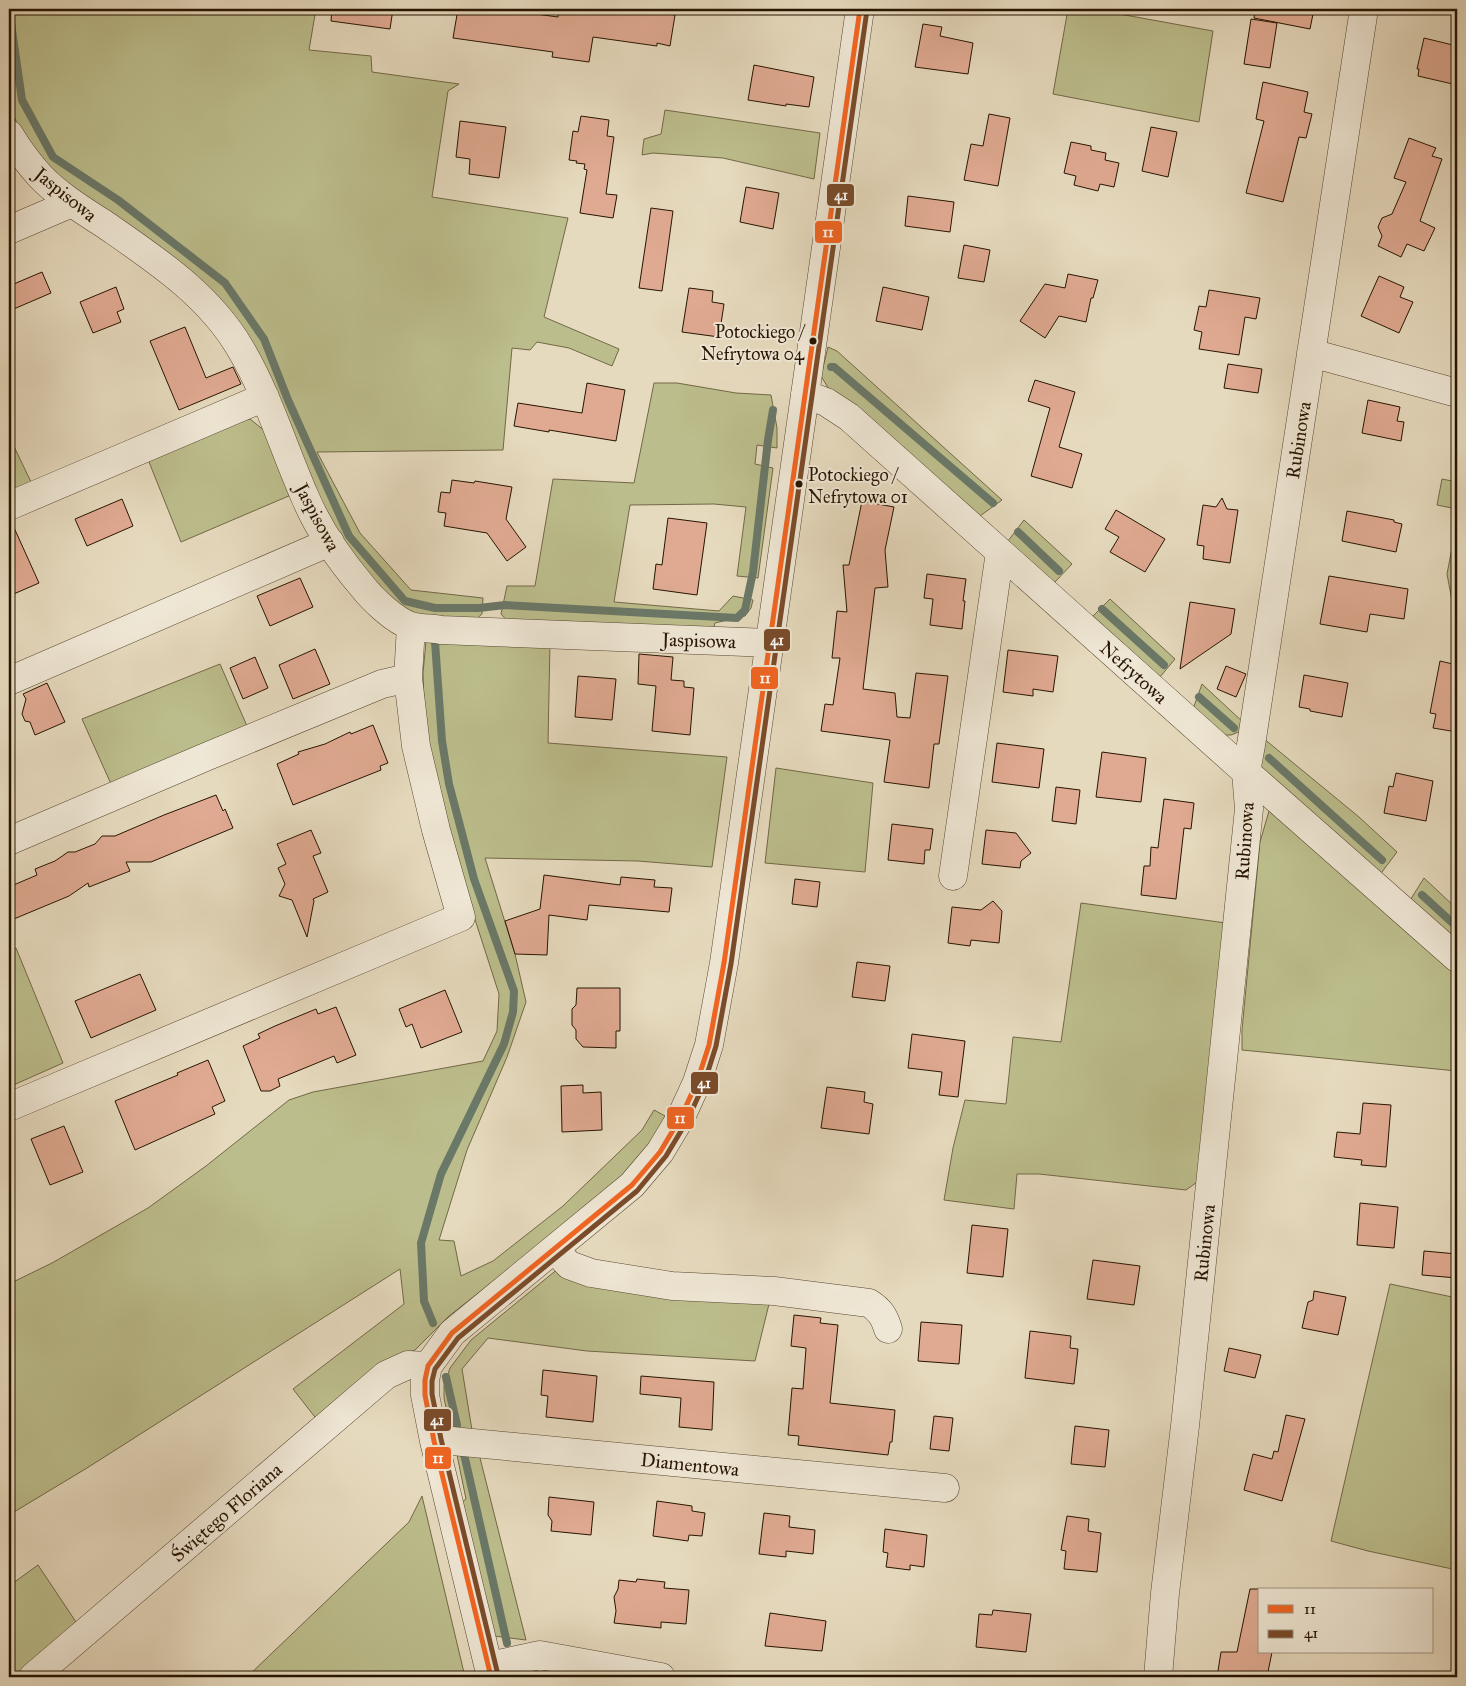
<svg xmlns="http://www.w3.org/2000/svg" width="1466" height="1686" font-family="'IM FELL Great Primer',serif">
<rect width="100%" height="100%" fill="#e6dabe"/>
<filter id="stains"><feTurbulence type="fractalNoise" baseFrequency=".004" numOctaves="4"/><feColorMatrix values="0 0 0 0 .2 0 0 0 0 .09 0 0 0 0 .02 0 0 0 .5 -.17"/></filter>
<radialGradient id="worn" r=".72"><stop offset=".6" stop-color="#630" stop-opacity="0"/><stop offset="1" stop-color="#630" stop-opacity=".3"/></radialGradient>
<path fill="#bcbd8c" stroke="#726846" d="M9,9h307l-7,41 62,6 1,16 87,12 -11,7 -16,106 136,21 -24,99 75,32 -7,17 -43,-18 -32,-6 -7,8 -18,-2 -9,102 -186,2 43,81 51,57 72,8 -1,16 -10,9 -23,-1 -49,-12 -59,-66 -44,-91 -42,-103 -207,-175 -25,-38 -13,-30z
M1068,9h24l121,22 -14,91 -146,-28z
M665,110l155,23 -6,46 -91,-21 -70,-5 -11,2 2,-16 17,-5z
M828,347l9,4 165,149 -22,16 -147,-120 -12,-20z
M654,383h23l59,10 35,2 6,33v20l-20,-3 -2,19 18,4 -15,110 -21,-2 9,-69 -32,-3 -84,1 -16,97 105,9 14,-15 20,4 -2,8 -6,8 -30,7 -2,7 -202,-5 -10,-11 6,-28h28l18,-107 81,4z
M250,419l16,13 25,63 -110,47 -34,-85 78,-34z
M9,436l23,48 -23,10z
M1442,479l15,3v27l-20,-4z
M1024,520l48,44 -18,19 -46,-42z
M1457,522v105l-10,-53z
M1110,599l65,60 -15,18 -67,-61z
M426,641l124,1 -2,101 179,14 -15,110 -74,-6 -153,-3 30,96 11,48 -19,55 -40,93 -28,90 15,1 7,35 32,-15 70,-55 79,-76 12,-20 13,7 -24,42 -55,48 -139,109 -34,34 -32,14 -65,57 -25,-32 111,-85 -4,-35 -313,199 -78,47v-231l43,-21 96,-55 58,-42 83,-66 24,-8 170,-31 14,-30 2,-37 -46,-143 -28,-119 -2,-59z
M220,664l27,62 -136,58 -29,-65z
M1202,684l42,39 2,6 -15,6h-14l-24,-26z
M1263,738l96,79 38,35 -18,24 -120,-104z
M776,768l97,15 -8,89 -100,-9z
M1269,811l140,118 48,43v99l-215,-21v-20l18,-188z
M1424,878l33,31v36l-50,-40z
M1081,903l145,20 -26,257 -14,10 -147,-16h-22l-3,35 -70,-9 9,-52 12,-48 41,4 7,-67 48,5z
M16,948l47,115 -54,24v-136z
M559,1268l211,32 -15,61 -168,-10 -99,-13 -26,31 10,61 -22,-3 -6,-29v-12l6,-18 21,-28z
M1390,1284l67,14v272l-89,-19 -37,-10z
M476,1451l3,3 47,186 -32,-4 -33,-133 5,-4 -9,-44z
M422,1496l43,181h-218l162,-155z
M38,1565l42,63 -59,49h-12v-91z"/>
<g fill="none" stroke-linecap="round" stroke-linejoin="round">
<path stroke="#6a7868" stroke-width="8" d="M9,9l13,91 31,57 65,43 107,83 39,56 24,61 61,136 56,65 30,7h44l26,-3 232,13 8,-8 8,-38 15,-132 5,-30
M831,367h3l159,136
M1018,532l41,39
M1102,609l62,56
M1199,697l35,31
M1269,758l113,102
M1422,895l35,32
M433,1323l-9,-22 -3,-58 20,-69 63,-130 9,-32 1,-21 -40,-112 -25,-95 -7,-43 -7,-99
M446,1377l11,48
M464,1454l43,189"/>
</g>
<path fill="#e0aa92" stroke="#271400" d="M332,9h61l-3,20 -59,-8z
M458,9h41l59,8 1,-8h92l11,1v3l13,2 -5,31 -13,-3v3l-64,-9 -4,25 -37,-5 1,-5 -100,-14z
M1255,9h59l-4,20 -56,-11z
M1251,19l26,4 -7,45 -26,-4z
M923,24l19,3 -2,9 33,7 -5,31 -53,-7z
M1424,38l33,8v39l-39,-9 1,-7h-2z
M754,65l60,12 -5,30 -23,-3v2l-38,-6z
M1263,82l45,10 -4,20 8,2 -6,24 -7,-1 -16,65 -37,-9 18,-72 -8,-2z
M989,114l21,4 -12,68 -34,-6 7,-36 12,2z
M581,116l28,4 -2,16 7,1 -8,57 11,1 -4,23 -33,-5 7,-43 -3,-1 1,-5 -9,-1 1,-2 -8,-1 4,-29 5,1z
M460,121l46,6 -7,51 -30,-4 1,-15 -14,-2z
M1151,127l26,5 -9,45 -26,-6z
M1409,138l27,10 -4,8 10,3 -22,62 15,7 -11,23 -17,-7 -6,13 -23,-11 4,-10 -4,-9 4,-9 10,-4 14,-32 -12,-4z
M1071,142l20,4v4l15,3 -1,7 14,3 -5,24 -14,-3 -2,7 -24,-6 2,-9 -12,-3z
M746,187l33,6 -6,36 -33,-7z
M908,196l46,6 -4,30 -45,-6z
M651,208l22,3 -11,80 -23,-3z
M964,245l26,5 -6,32 -26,-4z
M42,272l9,21 -42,18v-25z
M1068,274l30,6 -5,18h-2l-5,24 -27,-6 -14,22 -25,-17 25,-37 20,4z
M1379,276l25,11 -4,10 13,5 -14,31 -38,-17z
M116,287l8,22 -7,3 4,10 -28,11 -13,-31z
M883,287l46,10 -7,33 -46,-9z
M689,288l24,3 -1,11 12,2 -5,33 -37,-5z
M1209,290l51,8 -4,21 -11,-2 -6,38 -40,-6 3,-17 -8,-2 5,-24 7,1z
M185,327l21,51 27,-11 8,17 -62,26 -29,-69z
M1228,364l34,5 -4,24 -34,-5z
M1035,380l40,12 -16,55 23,7 -10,34 -41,-12 19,-68 -22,-7z
M587,383l38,7 -9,51 -67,-11v2l-35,-6 4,-23 64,10z
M1368,400l32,7 -3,14 7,1 -3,19 -39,-8z
M452,480l22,3 1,-2 37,6 -6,32 20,28 -19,14 -20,-28 -43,-7 2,-13 -8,-1 3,-20 9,1z
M1222,498l5,11 11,1 -8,53 -27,-4 1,-13 -7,-1 6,-40 13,2z
M122,499l11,27 -46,20 -12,-27z
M862,501l32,6 -9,43 3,37 -13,1 -12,101 32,4 2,24 13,1 6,-45 32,3 -9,68h-5l-5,44 -45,-6 6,-42 -69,-9 4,-27 8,1 7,-47h-8l5,-47 10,1 -4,-47h6z
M1116,510l49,29 -20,33 -35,-20 9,-15 -14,-8z
M1347,511l47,9v2l8,2 -6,28 -54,-11z
M668,518l39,5 -10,72 -44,-6 3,-25 6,1z
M9,521h2l28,62 -30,13z
M927,574l39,5 -3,22h2l-3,28 -32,-4 3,-26 -9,-1z
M1329,576l79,13 -4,30 -34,-5 -3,18 -47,-8z
M300,578l13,29 -43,19 -13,-30z
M1190,602l45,7 -4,25 -51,35z
M315,649l15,35 -37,15 -14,-34z
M1008,650l50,6 -5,36 -20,-3v7l-30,-4z
M639,654l34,3 -2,23 13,1v6l10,1 -4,47 -38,-4 4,-45 -18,-2z
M255,657l13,31 -25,11 -13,-31z
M1440,661l17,4v67l-24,-4 3,-14 -6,-1z
M1226,666l20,8 -10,23 -19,-8z
M1304,675l44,8 -6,34 -32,-6v-2l-11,-2z
M578,676l38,3 -4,41 -37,-3z
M47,683l18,39 -30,13 -5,-13 -5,-1 -3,-7 4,-15 -3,-5z
M373,725l15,38 -8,3 1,4 -88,35 -16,-41 22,-10 -1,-2 27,-8 25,-12 1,2z
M997,743l47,6 -5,39 -47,-6z
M1102,752l44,6 -5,44 -45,-5z
M1396,773l37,8 -7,40 -42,-8 5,-27 4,1z
M1056,787l24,3 -4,34 -24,-3z
M216,795l7,16 2,-2 8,19 -82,34h-25l4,9 -41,16 -1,-4 -19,13 -60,25v-34l28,-12 -2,-6 20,-8 13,-9h7l20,-8 7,-8h13l49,-21z
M1164,799l30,4 -3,26 -7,-1 -8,71 -35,-4 3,-29h6l1,-19 7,1z
M892,824l41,5 -3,21h-5l-1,14 -36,-4z
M311,830l10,23 -8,3 15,36 -15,7 1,2 -7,36 -15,-37 -13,-4 6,-12 -7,-16 8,-4 -9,-20z
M986,830l30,3 15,20 -10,8 -1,7 -38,-4z
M544,875l76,10 1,-8 34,3 -1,7 18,1 -3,24 -80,-7 -2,15 -38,-5 -2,40 -32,-1 -10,-33 35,-12z
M795,879l25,3 -3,25 -25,-3z
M993,901l9,10 -3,32 -28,-3 -1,6 -22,-3 4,-36 29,3z
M857,962l33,4 -5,35 -33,-4z
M140,974l16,36 -65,28 -16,-37z
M577,988h43v43h-4v17l-33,-1 -7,-8v-9l-4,-5v-16l4,-4z
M445,990l17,42 -41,16 -9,-24 -6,3 -7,-18z
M336,1007l20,48 -19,8 -3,-7 -56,23 2,7 -10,5h-9l-18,-45 17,-8 -2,-4 17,-8 41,-17 2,5z
M912,1034l53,7 -7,56 -19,-2 3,-23 -34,-4z
M208,1060l17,41 -13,6 3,7 -80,36 -20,-49 63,-26 -1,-2z
M583,1085v8l18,-1 1,38 -40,2 -1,-46z
M827,1087l38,5 -1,10 9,2 -4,30 -48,-6z
M1363,1103l28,2 -5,62 -25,-2 1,-5 -28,-3 3,-25 23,2z
M64,1126l19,46 -33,13 -19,-46z
M1360,1203l38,4 -4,41 -37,-3z
M972,1225l36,4 -5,48 -36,-4z
M1424,1251l33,3v24l-35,-3z
M1093,1260l47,6 -6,39 -47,-6z
M1314,1291l32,6 -8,38 -36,-7 6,-26 5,-2z
M794,1315l27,3 -1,5 18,2 -8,78 65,7 -3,32h-2l-2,13 -90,-10 1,-9 -11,-1 4,-47 11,1 3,-41 -15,-2z
M921,1322l41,3 -3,39 -41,-3z
M1030,1331l41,5 -1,12 8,1 -4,35 -49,-6z
M1229,1348l32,7 -6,23 -31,-7z
M543,1370l54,6 -4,46 -47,-5 2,-21 -7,-1z
M641,1376l73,6 -2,48 -33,-3 2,-29 -41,-4z
M1286,1415l19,4 -23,82 -38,-11 9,-36 19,5 2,-8 4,1z
M934,1416l19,2 -4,33 -19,-2z
M1075,1426l34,4 -4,37 -34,-3z
M549,1497l45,5 -3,33 -40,-4 1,-10 -4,-6z
M657,1501l35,5v5l13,2 -3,23 -13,-1 -1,6 -35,-5z
M764,1513l26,3 -1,11 26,3 -2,24 -27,-3v6l-27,-3z
M1067,1516l22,3 -1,12 13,2 -4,39 -33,-3 2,-18 -5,-1z
M885,1529l42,6 -3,32 -14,-2v5l-24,-3 2,-14 -5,-1z
M637,1579l28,3 -1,6 25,2 -3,34 -25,-2v6l-47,-5 2,-12 -2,-14 4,-8 1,-9 17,2z
M1250,1589h10v63h12l-5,25h-50l4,-25h16z
M993,1610l38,4 -5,38 -50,-5 3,-33 13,1z
M770,1613l56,8 -4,30 -57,-5z"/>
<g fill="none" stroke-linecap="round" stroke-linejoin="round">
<g stroke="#574630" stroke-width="29">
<path id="minor" d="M9,134c9,15 19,29 31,42 19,20 44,35 67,50 49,34 102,69 133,122 28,47 43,99 65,149 13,31 35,63 57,89 10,13 33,35 49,40 10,3 21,2 30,4l328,13
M9,230l63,-27
M1311,353l146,40
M805,394l21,8 23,15 397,355 211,186
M9,506l256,-109
M9,681l321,-139
M9,841l199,-85 174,-72 26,-6
M953,876l47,-324
M9,1107l452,-190 -25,-87 -20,-84 -8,-68 3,-52
M554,1249l15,16 22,8 81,13 102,5 95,12c11,7 15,13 19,26
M434,1441h18l493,47
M489,1666l51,-11 121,22
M33,1677l353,-302 22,-10 20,1
M491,1677l-57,-236 -9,-46v-15l3,-14 24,-33 180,-148 28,-33 21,-35 16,-35 12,-37 15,-82 136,-954
M1158,1677l7,-84 20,-167 64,-617 -3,-37 5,-27 113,-736"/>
</g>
<use href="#minor" stroke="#efe7d5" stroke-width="28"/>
<g stroke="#efe7d5" stroke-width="9">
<path id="bus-1" d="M491,1677l-57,-236 -9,-46v-15l3,-14 24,-33 180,-148 28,-33 21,-35 16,-35 12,-37 15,-82 136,-954"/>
</g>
<g stroke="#efe7d5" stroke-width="9">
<path id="bus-2" d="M498,1675l-57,-236 -9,-45v-13l3,-12 23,-31 179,-147 29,-35 21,-35 17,-37 12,-38 15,-82 136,-954"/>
</g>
<use href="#bus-1" stroke="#f26522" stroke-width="5"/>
<use href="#bus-2" stroke="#7a4b2a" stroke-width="5"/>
</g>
<g fill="#271400" stroke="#efe7d5" stroke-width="2">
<circle cx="813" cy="341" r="4.5"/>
<circle cx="799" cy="484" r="4.5"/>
</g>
<g text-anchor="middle" stroke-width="4" stroke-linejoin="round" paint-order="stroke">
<g font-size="18" fill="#271400" stroke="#efe7d5" text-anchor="end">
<text x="804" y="338">Potockiego /<tspan x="804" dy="22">Nefrytowa 04</tspan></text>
<text x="808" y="481" text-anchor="start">Potockiego /<tspan x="808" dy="22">Nefrytowa 01</tspan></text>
</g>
<g font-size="19" fill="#271400" stroke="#efe7d5">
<text transform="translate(66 194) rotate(39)" y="7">Jaspisowa</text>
<text transform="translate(1298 440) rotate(-81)" y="7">Rubinowa</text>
<text transform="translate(318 517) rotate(62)" y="7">Jaspisowa</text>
<text transform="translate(699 640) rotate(2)" y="7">Jaspisowa</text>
<text transform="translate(1134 672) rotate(42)" y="7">Nefrytowa</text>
<text transform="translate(1244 841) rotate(-86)" y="7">Rubinowa</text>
<text transform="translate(1204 1243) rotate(-84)" y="7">Rubinowa</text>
<text transform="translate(690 1464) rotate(6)" y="7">Diamentowa</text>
<text transform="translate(226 1512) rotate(-41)" y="7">Świętego Floriana</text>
</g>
</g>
<g stroke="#efe7d5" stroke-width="2">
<rect x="826" y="183" width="29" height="24" rx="5" fill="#7a4b2a"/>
<rect x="814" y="220" width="29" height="24" rx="5" fill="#f26522"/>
<rect x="763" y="628" width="28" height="24" rx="5" fill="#7a4b2a"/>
<rect x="750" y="666" width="29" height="24" rx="5" fill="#f26522"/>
<rect x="690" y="1071" width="29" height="24" rx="5" fill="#7a4b2a"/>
<rect x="666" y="1106" width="29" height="24" rx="5" fill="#f26522"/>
<rect x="423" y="1408" width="29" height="24" rx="5" fill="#7a4b2a"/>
<rect x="424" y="1446" width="28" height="24" rx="5" fill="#f26522"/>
</g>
<g font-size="14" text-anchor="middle" font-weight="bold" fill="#fff">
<text x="841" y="200">41</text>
<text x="828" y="237">11</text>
<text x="777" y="645">41</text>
<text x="765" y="683">11</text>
<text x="704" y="1088">41</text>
<text x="680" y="1123">11</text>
<text x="437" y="1425">41</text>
<text x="438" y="1463">11</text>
</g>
<rect width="1466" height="1686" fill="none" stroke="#e6dabe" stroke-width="30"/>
<rect x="10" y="10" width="1446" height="1666" fill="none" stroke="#271400" stroke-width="2.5"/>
<rect x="15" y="15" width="1436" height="1656" fill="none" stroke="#271400"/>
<rect x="1258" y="1588" width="175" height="65" fill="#efe7d5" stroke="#9f9380"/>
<rect x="1268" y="1605" width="25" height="8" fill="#f26522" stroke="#9f9380"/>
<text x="1304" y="1614" font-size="15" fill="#271400">11</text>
<rect x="1268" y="1630" width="25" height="8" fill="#7a4b2a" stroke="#9f9380"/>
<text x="1304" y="1638" font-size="15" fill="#271400">41</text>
<rect width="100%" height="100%" filter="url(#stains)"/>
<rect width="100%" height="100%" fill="url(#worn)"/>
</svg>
